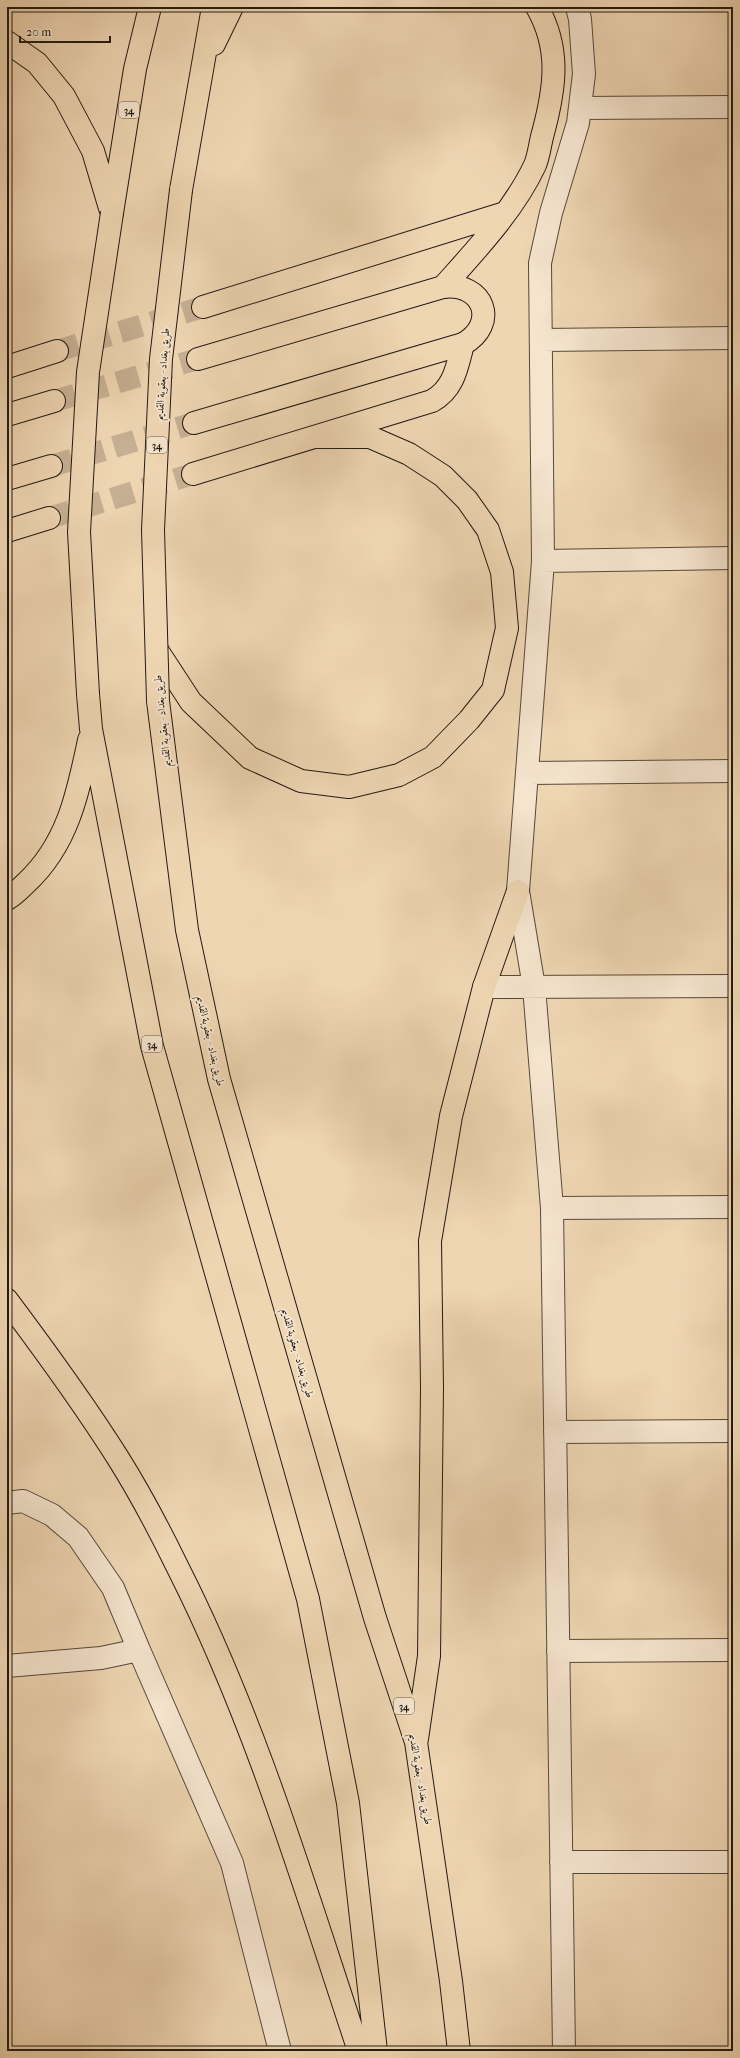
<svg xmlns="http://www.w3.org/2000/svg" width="740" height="2058" font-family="'IM FELL French Canon',Amiri,serif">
<rect width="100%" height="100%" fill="#efd6b3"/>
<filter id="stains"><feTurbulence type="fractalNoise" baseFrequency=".005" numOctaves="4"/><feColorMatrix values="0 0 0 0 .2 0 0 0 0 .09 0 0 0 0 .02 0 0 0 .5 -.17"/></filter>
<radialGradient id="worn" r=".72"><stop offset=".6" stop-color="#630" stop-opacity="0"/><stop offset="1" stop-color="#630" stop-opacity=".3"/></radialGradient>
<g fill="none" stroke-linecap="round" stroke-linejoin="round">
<path stroke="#c6b093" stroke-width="22" stroke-dasharray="22 11" stroke-linecap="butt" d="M54,401l144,-42
M51,466l143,-43"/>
<path stroke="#c6b093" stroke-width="22" stroke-dasharray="22 11" stroke-linecap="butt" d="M57,351l146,-44
M49,518l144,-44"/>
<g stroke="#55493a" stroke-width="24">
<path id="minor" d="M580,108l153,-1
M541,340l192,-2
M543,561l190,-3
M528,773l205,-2
M484,987l249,-1
M552,1208l181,-1
M555,1432l178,-1
M7,1503l16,-2 29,14 26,22 35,51 26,62 -38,8 -94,8
M139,1650l93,213 48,188
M558,1651l175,-1
M561,1862h172
M564,2051l-12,-843 -18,-221 -16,-96 25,-330 -3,-298 11,-50 27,-90 6,-49 -4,-55 -3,-12"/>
</g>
<g stroke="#221a12" stroke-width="24">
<path id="major" d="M7,415l47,-14
M194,423l269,-79c36,-20 21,-62 -20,-57l-245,72
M7,479l44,-13"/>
</g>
<g stroke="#221a12" stroke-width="24">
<path id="highway" d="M7,42l30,21 27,33 29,55 17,57
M214,44l18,-37
M181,190l32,-183
M112,213l23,-144 15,-62
M443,287c33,-37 71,-77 92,-122 4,-9 5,-22 8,-32 12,-45 18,-84 -6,-126
M203,307l302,-94
M7,367l50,-16
M193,474l239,-73c22,-12 25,-34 31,-57
M7,531l42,-13
M157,650l34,52 59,56 51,23 48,6 50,-12 34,-18 36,-37 24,-30 14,-62 -5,-56 -14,-42 -21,-30 -24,-24 -34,-22 -39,-17h-56
M88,694l3,35 61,317 156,553 40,204 28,248
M158,701l29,229 32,149 156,539 41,124 35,239 8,70
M7,899c7,-4 13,-10 19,-16 42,-39 52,-90 63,-143
M7,1300c39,52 77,104 111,158 22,35 42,73 60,110 78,154 127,321 181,483
M417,1739l12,-83 3,-269 -2,-146 21,-125 33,-129 34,-96"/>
</g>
<use href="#minor" stroke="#f5e4ce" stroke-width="22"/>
<use href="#major" stroke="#efd6b3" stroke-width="22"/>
<use href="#highway" stroke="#efd6b3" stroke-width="22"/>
<g stroke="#221a12" stroke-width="24" stroke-linecap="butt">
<path id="highway-bridge" d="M88,694l-9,-162 9,-160 24,-159
M158,701l-5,-171 8,-171 20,-169"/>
</g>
<use href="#highway-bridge" stroke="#efd6b3" stroke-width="22"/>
</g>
<g text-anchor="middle" stroke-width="3.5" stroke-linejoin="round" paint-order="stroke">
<g fill="#f5e4ce" stroke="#61574a" stroke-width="1">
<rect x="119" y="102" width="20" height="16" rx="3"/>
<rect x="147" y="437" width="20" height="16" rx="3"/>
<rect x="142" y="1036" width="20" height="16" rx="3"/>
<rect x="394" y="1698" width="20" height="16" rx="3"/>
</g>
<g font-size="10" font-weight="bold" fill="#221a12">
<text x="129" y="114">34</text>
<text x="157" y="449">34</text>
<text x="152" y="1048">34</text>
<text x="404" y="1710">34</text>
</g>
<g font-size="11" fill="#221a12" stroke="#f5e4ce">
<text transform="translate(162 374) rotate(-86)" y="4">طريق بغداد - بعقوبة القديم</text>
<text transform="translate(162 721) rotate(-96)" y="4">طريق بغداد - بعقوبة القديم</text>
<text transform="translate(211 1041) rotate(77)" y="4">طريق بغداد - بعقوبة القديم</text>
<text transform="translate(298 1353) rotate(74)" y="4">طريق بغداد - بعقوبة القديم</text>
<text transform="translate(421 1779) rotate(80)" y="4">طريق بغداد - بعقوبة القديم</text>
</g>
</g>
<rect width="740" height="2058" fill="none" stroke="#efd6b3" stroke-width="24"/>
<rect x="8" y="8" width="724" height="2042" fill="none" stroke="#221a12" stroke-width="2"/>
<rect x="12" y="12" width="716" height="2034" fill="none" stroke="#221a12"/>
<path d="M20 36v6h90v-6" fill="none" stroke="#221a12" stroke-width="2"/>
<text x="26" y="36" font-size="12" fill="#221a12" stroke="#f5e4ce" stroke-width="3" paint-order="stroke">20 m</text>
<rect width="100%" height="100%" filter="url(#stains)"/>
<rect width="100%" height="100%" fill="url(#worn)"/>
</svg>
